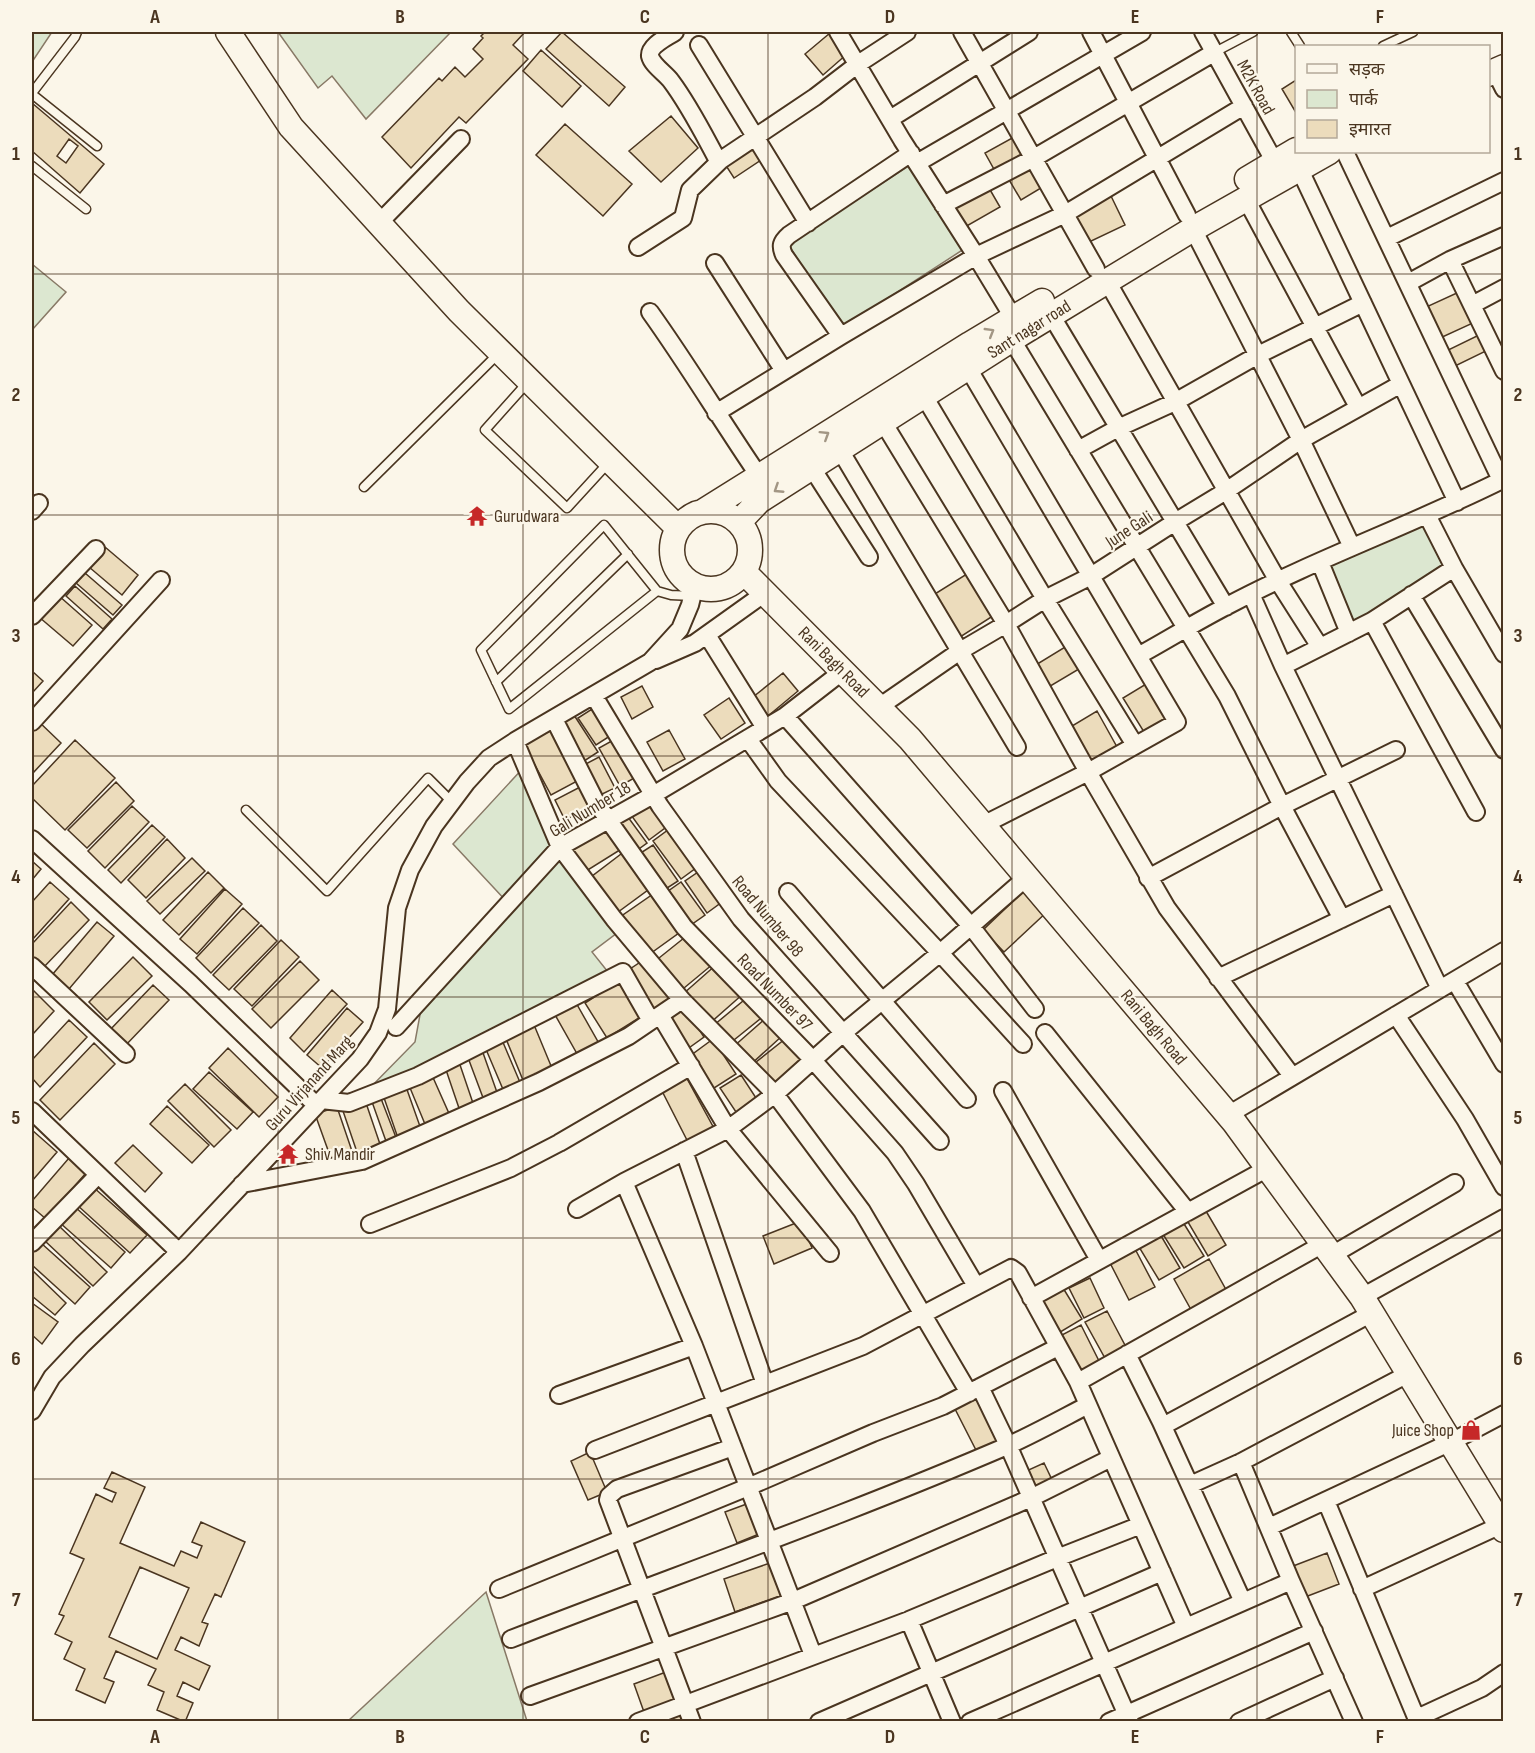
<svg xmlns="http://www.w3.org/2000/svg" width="1535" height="1753" font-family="'Sofia Sans Condensed','Noto Sans Devanagari',sans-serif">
<rect width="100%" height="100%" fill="#fbf6e9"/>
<path fill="#dce7d0" stroke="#887966" stroke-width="1.5" d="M32,32h20l-20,30z
M278,32h173l-85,87 -34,-43 -14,12z
M910,165l54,84 -122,79 -54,-84z
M32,264l34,28 -34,38z
M1424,518l25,50 -98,59 -26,-64z
M525,766l92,167 -25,19 20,25 -249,118 52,-53 9,-49 84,-90 -55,-59z
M486,1592l41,129h-179z"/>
<path fill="#ecdcbc" stroke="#4a3520" stroke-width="1.5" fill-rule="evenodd" d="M485,32h40l-12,13 15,14 -62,64 -7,-6 -48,51 -29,-31 57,-59 3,3 13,-14 10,10 18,-18 -10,-10 10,-11 -2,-2z
M562,32l63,55 -16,19 -63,-57z
M830,33l17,21 -24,21 -18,-21z
M541,50l40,36 -19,21 -39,-36z
M1296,80v30l-1,1 -13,-22z
M32,103l72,61 -24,29 -48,-42zM69,139l9,7 -12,17 -9,-7z
M671,116l27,32 -37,34 -32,-31z
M565,124l67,60 -29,32 -67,-61z
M1014,137l10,18 -29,16 -10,-18z
M750,143l11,17 -27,18 -11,-17z
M1033,163l13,22 -25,15 -13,-22z
M989,188l11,19 -35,20 -11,-19z
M1111,196l14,29 -38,18 -13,-29z
M1459,292l14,31 -35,16 -14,-31z
M1481,334l7,16 -37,18 -7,-16z
M105,547l33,28 -16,20 -33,-28z
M970,572l26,42 -39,25 -27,-42z
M85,573l37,32 -9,10 -37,-32z
M75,586l37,33 -9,10 -37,-33z
M58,595l34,30 -19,21 -34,-29z
M1070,644l14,22 -37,22 -13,-22z
M32,671l11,10 -10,11 -1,-2z
M783,673l15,18 -30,25 -15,-19z
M1151,681l20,34 -27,17 -21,-34z
M642,686l11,21 -21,12 -11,-22z
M729,698l16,25 -24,16 -17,-24z
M592,709l18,27 -14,9 -18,-27z
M1097,711l20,36 -29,17 -21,-35z
M574,715l24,37 -17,11 -24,-38z
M36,719l25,24 -29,31v-50z
M553,726l28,53 -30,16 -28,-52z
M669,730l16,29 -22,12 -16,-29z
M617,738l21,38 -18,10 -21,-38z
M75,740l40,38 -50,52 -33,-32v-12z
M599,757l16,31 -17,8 -16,-30z
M116,782l18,19 -47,47 -19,-18z
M582,786l11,20 -28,14 -10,-20z
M651,800l18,25 -20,15 -18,-25z
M132,806l17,16 -44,46 -17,-17z
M625,813l22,30 -11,8 -22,-29z
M152,825l13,12 -44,46 -13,-13z
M605,826l18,22 -40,25 -16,-24z
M672,827l28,38 -19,14 -28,-38z
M167,839l18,19 -39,40 -18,-18z
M653,845l25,36 -17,11 -25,-36z
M625,851l27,36 -38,28 -27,-35z
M192,858l13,13 -45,43 -13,-13z
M32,861l9,8 -9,11z
M704,868l22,31 -19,14 -22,-32z
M208,872l16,16 -45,47 -16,-15z
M50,882l19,17 -37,41v-38z
M681,882l24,33 -17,12 -24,-33z
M1028,887l21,23 -45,42 -21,-22z
M225,889l17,15 -45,50 -17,-15z
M656,892l27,38 -36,26 -27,-39z
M71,902l18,18 -46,48 -11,-11v-13z
M243,908l16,15 -48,50 -15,-15z
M97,922l17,14 -45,53 -17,-14z
M261,925l16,16 -48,49 -16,-15z
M689,934l24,30 -35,29 -24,-31z
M281,940l18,17 -47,49 -18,-17z
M133,957l19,19 -45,44 -18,-18z
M645,959l30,42 -22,15 -26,-45z
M300,961l19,19 -48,48 -19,-19z
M717,964l26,30 -34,30 -26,-30z
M619,981l23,35 -35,22 -22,-35z
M153,985l16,15 -45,47 -16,-15z
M32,989l22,22 -22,24z
M332,990l15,14 -43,48 -14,-14z
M749,996l16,19 -36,29 -15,-19z
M575,1001l26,46 -21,12 -26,-46z
M682,1003l22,34 -18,13 -21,-34z
M347,1008l16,14 -41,46 -15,-13z
M766,1018l16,18 -33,30 -16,-19z
M69,1020l18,17 -47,50 -8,-9v-18z
M532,1020l22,53 -29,12 -21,-51z
M713,1039l23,35 -25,16 -21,-34z
M785,1039l19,23 -31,27 -22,-23z
M502,1040l20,47 -17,7 -20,-47z
M94,1043l21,21 -55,56 -20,-20z
M228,1048l50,49 -19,20 -50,-49z
M482,1050l17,48 -14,5 -18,-48z
M458,1059l17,50 -14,5 -17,-50z
M209,1072l44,40 -16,17 -44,-40z
M431,1073l20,45 -24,11 -19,-46z
M685,1075l31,57 -26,14 -29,-57z
M741,1075l19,29 -20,14 -20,-30z
M185,1084l46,46 -17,17 -46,-46z
M405,1084l17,48 -23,9 -17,-49z
M380,1096l17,44 -10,4 -16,-45z
M366,1103l16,47 -23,8 -16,-47z
M167,1106l42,39 -17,18 -42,-39z
M337,1107l17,50 -21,7 -18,-50z
M32,1130l25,22 -25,29z
M133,1145l29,28 -17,19 -30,-29z
M69,1158l17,15 -40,46 -14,-12v-6z
M92,1186l55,49 -17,18 -54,-49z
M74,1206l51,46 -14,16 -52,-46z
M1203,1206l23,39 -18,11 -23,-39z
M1181,1219l23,37 -20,12 -23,-37z
M801,1221l11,27 -38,16 -11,-28z
M59,1226l48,46 -14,14 -48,-45z
M1157,1229l23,39 -21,12 -23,-38z
M41,1243l49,44 -15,17 -43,-39v-12z
M1133,1245l22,42 -26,13 -21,-41z
M1209,1259l20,36 -35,20 -20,-36z
M32,1270l34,33 -11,12 -23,-19z
M1090,1278l14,30 -20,10 -15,-30z
M1060,1283l22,36 -25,15 -21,-37z
M32,1303l26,19 -16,22 -10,-9z
M1107,1311l20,38 -21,11 -21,-38z
M1081,1325l18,36 -22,12 -19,-36z
M976,1392l26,50 -24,12 -25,-49z
M590,1452l17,40 -19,8 -17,-39z
M1044,1463l10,21 -20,9 -10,-21z
M112,1472l33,15 -25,56 54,23 7,-15 16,7 5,-12 -10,-4 9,-20 44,20 -24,55 -6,-3 -13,28 6,2 -9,22 -18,-9 -6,13 35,16 -11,24 -16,-8 -6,14 16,7 -8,19 -28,-12 7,-18 -16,-7 8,-16 -40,-18 -12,27 10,4 -9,21 -29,-13 9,-21 -21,-10 8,-17 -17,-8 9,-18 -5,-2 25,-55 -14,-6 26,-59 16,8 4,-9 -12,-5zM140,1567l49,21 -32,71 -48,-22z
M752,1502l12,30 -27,11 -12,-31z
M1327,1553l12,31 -39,15 -12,-31z
M770,1563l11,33 -46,16 -11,-33z
M666,1672l10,28 -32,12 -10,-28z
M680,1714l3,8h-20z"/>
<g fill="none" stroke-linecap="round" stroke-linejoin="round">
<g stroke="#4a3520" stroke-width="11">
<path id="lane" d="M1291,32l9,14
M1383,46l30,-14
M1215,52l38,-20
M32,93l43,-56 2,-5
M32,94l65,52
M32,166l54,43
M527,383l-42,47 82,78 43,-47
M364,487l134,-133
M604,525l53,66 -148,118 -28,-59z
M657,591l14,4 21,1
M496,682l132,-128
M246,810l81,81 101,-113 24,24"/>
</g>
<g stroke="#4a3520" stroke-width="20">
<path id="street" d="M675,32c-7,5 -26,13 -25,24 2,9 16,18 21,25 18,24 31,50 45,76l5,3 94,-63 43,-33 49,-32
M838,32l64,108 74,116 43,71
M962,32l134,237
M1091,32l96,183
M1203,32l76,138
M699,45l109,178
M1495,71l9,18
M890,119l139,-87
M1345,152l156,328
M917,163l225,-131
M1299,168l158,334
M1246,199l112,208
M943,205l91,-47 181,-106
M379,223l82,-84
M1193,229l108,211 51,107
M1387,238l117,-57
M638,247l45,-29 7,-28 31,-30
M1450,260l54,111
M715,263l69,108
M1107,281l171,300 42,66
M1408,283l42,-23 54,-24
M1472,305l32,-17
M650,312c38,53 72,110 109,164
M1051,315l175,292
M841,336l-57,-81c-4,-9 -3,-13 5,-20l122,-82
M1012,340l215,356 55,110 60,113
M968,368l209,354 -89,50 -105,53
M924,396l121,203 90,146
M716,413l125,-77 135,-80 89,-42 179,-108
M883,422l123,202 82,148 79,136 125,168
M840,450l177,297
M1078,450l40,-22 57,-26 83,-47 105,-52
M812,468l57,89
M32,511l7,-8
M1427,515l27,53 50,86
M1320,562l29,71
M1251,594l32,72 157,323
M1411,595l93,155
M32,616l64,-67
M1372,621l104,191
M707,635l58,93
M1138,656c29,-16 58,-34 87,-49 90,-48 187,-82 279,-128
M656,660l39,-17 70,-50
M1283,666l89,-45 82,-53
M594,696l66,110 81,113 199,222
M879,707l81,-56 46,-27 39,-25 46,-23 84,-54 51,-31 75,-51 100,-56
M785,716l185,209 65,84
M554,719l43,85 87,123 128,132 83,94 21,31 60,102
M32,722l129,-142
M748,739l30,42 162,172 83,91
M515,741l45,106 54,72 68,81 93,94 87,117 107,182
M32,839l159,145 125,121
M1148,878l134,-72 114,-56
M788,892l179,207
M32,966l94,88
M1218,978l176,-84
M1455,981l49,83
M660,1015l68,114 102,124
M1396,1015l69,104 39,68
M396,1027l164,-180 93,-52 132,-79 58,-45
M1045,1033l143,179
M1003,1091l96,169
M321,1100l28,3 69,-27 205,-104 28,49
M32,1111l147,141
M1228,1115l276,-164
M684,1151l81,233
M624,1182l70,164 119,309
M242,1184l120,-23 177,-79 90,-46 53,-36
M577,1209l47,-27 104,-53 47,-35 68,-61 97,-80 87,-76
M370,1224l141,-56 48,-25 132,-77
M32,1243l66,-68
M1332,1255l123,-72
M1362,1297l142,-79
M1031,1298l237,-130
M1127,1354l34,68 82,180
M1078,1382l245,-138
M980,1387l28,58 122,277
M559,1395l135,-49
M32,1411l20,-34 30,-32 97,-93 181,-193 18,-26 9,-24 10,-101 13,-38 24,-44 33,-44 22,-24 26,-17 135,-79 30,-33 10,-24 5,-20
M1163,1426l209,-113
M595,1450l268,-104 148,-78 7,5 60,109 108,245
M1241,1462l50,119 63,141
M1190,1485l51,-23 167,-88
M1326,1501l92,221
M1269,1527l182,-85 53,-28
M499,1589l249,-102 125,-54 70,-27 115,-59
M1362,1589l139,-64
M909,1620l43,102
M511,1639c165,-64 333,-123 496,-193 27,-12 54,-27 81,-41
M530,1696l263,-95 238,-103 80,-40
M1417,1718l65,-30 22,-15
M638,1722l271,-102 148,-62 84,-33
M692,1722l-84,-222 1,-4 8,-7 116,-42
M819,1722l343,-150
M970,1722l321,-141
M1109,1722l205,-91
M1239,1722l96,-44"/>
</g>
<g stroke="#4a3520" stroke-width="27">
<path id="secondary" d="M228,32l63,95 168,184 219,217
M1488,74l16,-7
M1247,179l49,-29
M672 550a39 39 0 1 1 78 0a39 39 0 1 1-78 0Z
M704,511l266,-167 72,-43
M739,522l20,-21 263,-168 171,-104 136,-77
M744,572l166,167 324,383 128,175 142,233"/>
</g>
<use href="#lane" stroke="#fbf6e9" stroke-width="8"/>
<use href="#street" stroke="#fbf6e9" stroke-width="16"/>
<use href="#secondary" stroke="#fbf6e9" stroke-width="24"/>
</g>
<defs><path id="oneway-chevron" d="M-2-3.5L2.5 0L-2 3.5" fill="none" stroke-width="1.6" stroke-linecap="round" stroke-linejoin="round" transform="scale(1.5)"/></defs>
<g stroke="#a29684">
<use href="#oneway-chevron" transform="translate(990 332) rotate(-31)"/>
<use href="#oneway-chevron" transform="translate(825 435) rotate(-32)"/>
<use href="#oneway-chevron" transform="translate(778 489) rotate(147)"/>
</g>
<path fill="none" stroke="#4a3520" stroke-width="1.5" stroke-opacity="0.55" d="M278,32v1690M523,32v1690M768,32v1690M1012,32v1690M1257,32v1690M32,274h1472M32,515h1472M32,756h1472M32,997h1472M32,1238h1472M32,1479h1472"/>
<defs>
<g id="temple-bare" transform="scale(1.62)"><path d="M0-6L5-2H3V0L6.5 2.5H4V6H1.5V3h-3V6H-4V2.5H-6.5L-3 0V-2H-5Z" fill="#c62828" stroke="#fbf6e9" stroke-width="2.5" paint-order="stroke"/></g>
<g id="shop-bare" transform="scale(1.62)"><path d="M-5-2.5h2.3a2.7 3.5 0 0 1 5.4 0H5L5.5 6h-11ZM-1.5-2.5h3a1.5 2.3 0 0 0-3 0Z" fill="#c62828" stroke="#fbf6e9" stroke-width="2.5" paint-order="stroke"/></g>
</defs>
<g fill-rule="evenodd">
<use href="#temple-bare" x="477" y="516"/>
<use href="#temple-bare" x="288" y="1154"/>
<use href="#shop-bare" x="1471" y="1430"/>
</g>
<g text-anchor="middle" stroke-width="4.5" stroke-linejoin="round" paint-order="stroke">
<g font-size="18" fill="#4a3520" stroke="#fbf6e9">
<text transform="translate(1256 87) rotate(61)" y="6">M2K Road</text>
<text transform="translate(1029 329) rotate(-32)" y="6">Sant nagar road</text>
<text transform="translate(1129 529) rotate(-33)" y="6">June Gali</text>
<text transform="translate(834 662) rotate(45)" y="6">Rani Bagh Road</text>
<text transform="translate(590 809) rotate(-31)" y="6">Gali Number 18</text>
<text transform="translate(768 916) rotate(50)" y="6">Road Number 98</text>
<text transform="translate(775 992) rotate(46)" y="6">Road Number 97</text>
<text transform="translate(1154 1027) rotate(50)" y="6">Rani Bagh Road</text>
<text transform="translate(309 1083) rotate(-48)" y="6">Guru Virjanand Marg</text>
</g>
<g font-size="18" fill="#4a3520" stroke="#fbf6e9" text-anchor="start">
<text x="494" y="522">Gurudwara</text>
<text x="305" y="1160">Shiv Mandir</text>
<text x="1454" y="1436" text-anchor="end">Juice Shop</text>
</g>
</g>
<rect width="1535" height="1753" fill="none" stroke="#fbf6e9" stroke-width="66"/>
<rect x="1295" y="45" width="195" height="108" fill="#fbf6e9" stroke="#b4a999" stroke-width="1.5"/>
<rect x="1307" y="64" width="30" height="9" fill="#fbf6e9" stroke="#b4a999" stroke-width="1.5"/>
<text x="1349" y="75" font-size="18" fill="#4a3520">सड़क</text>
<rect x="1307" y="90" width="30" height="18" fill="#dce7d0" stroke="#b4a999" stroke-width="1.5"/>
<text x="1349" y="105" font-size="18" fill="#4a3520">पार्क</text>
<rect x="1307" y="120" width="30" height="18" fill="#ecdcbc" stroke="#b4a999" stroke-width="1.5"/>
<text x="1349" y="135" font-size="18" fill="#4a3520">इमारत</text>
<rect x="33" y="33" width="1469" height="1687" fill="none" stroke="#4a3520" stroke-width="2"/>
<g font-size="20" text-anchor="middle" font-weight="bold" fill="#4a3520">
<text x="155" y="23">A</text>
<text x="400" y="23">B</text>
<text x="645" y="23">C</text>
<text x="890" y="23">D</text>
<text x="1135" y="23">E</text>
<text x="1380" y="23">F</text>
<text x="16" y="160">1</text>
<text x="1518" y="160">1</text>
<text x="16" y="401">2</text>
<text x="1518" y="401">2</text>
<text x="16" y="642">3</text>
<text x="1518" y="642">3</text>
<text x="16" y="883">4</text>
<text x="1518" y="883">4</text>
<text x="16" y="1124">5</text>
<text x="1518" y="1124">5</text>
<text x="16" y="1365">6</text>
<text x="1518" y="1365">6</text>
<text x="16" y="1606">7</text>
<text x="1518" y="1606">7</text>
<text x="155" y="1743">A</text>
<text x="400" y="1743">B</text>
<text x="645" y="1743">C</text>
<text x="890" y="1743">D</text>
<text x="1135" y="1743">E</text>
<text x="1380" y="1743">F</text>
</g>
</svg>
